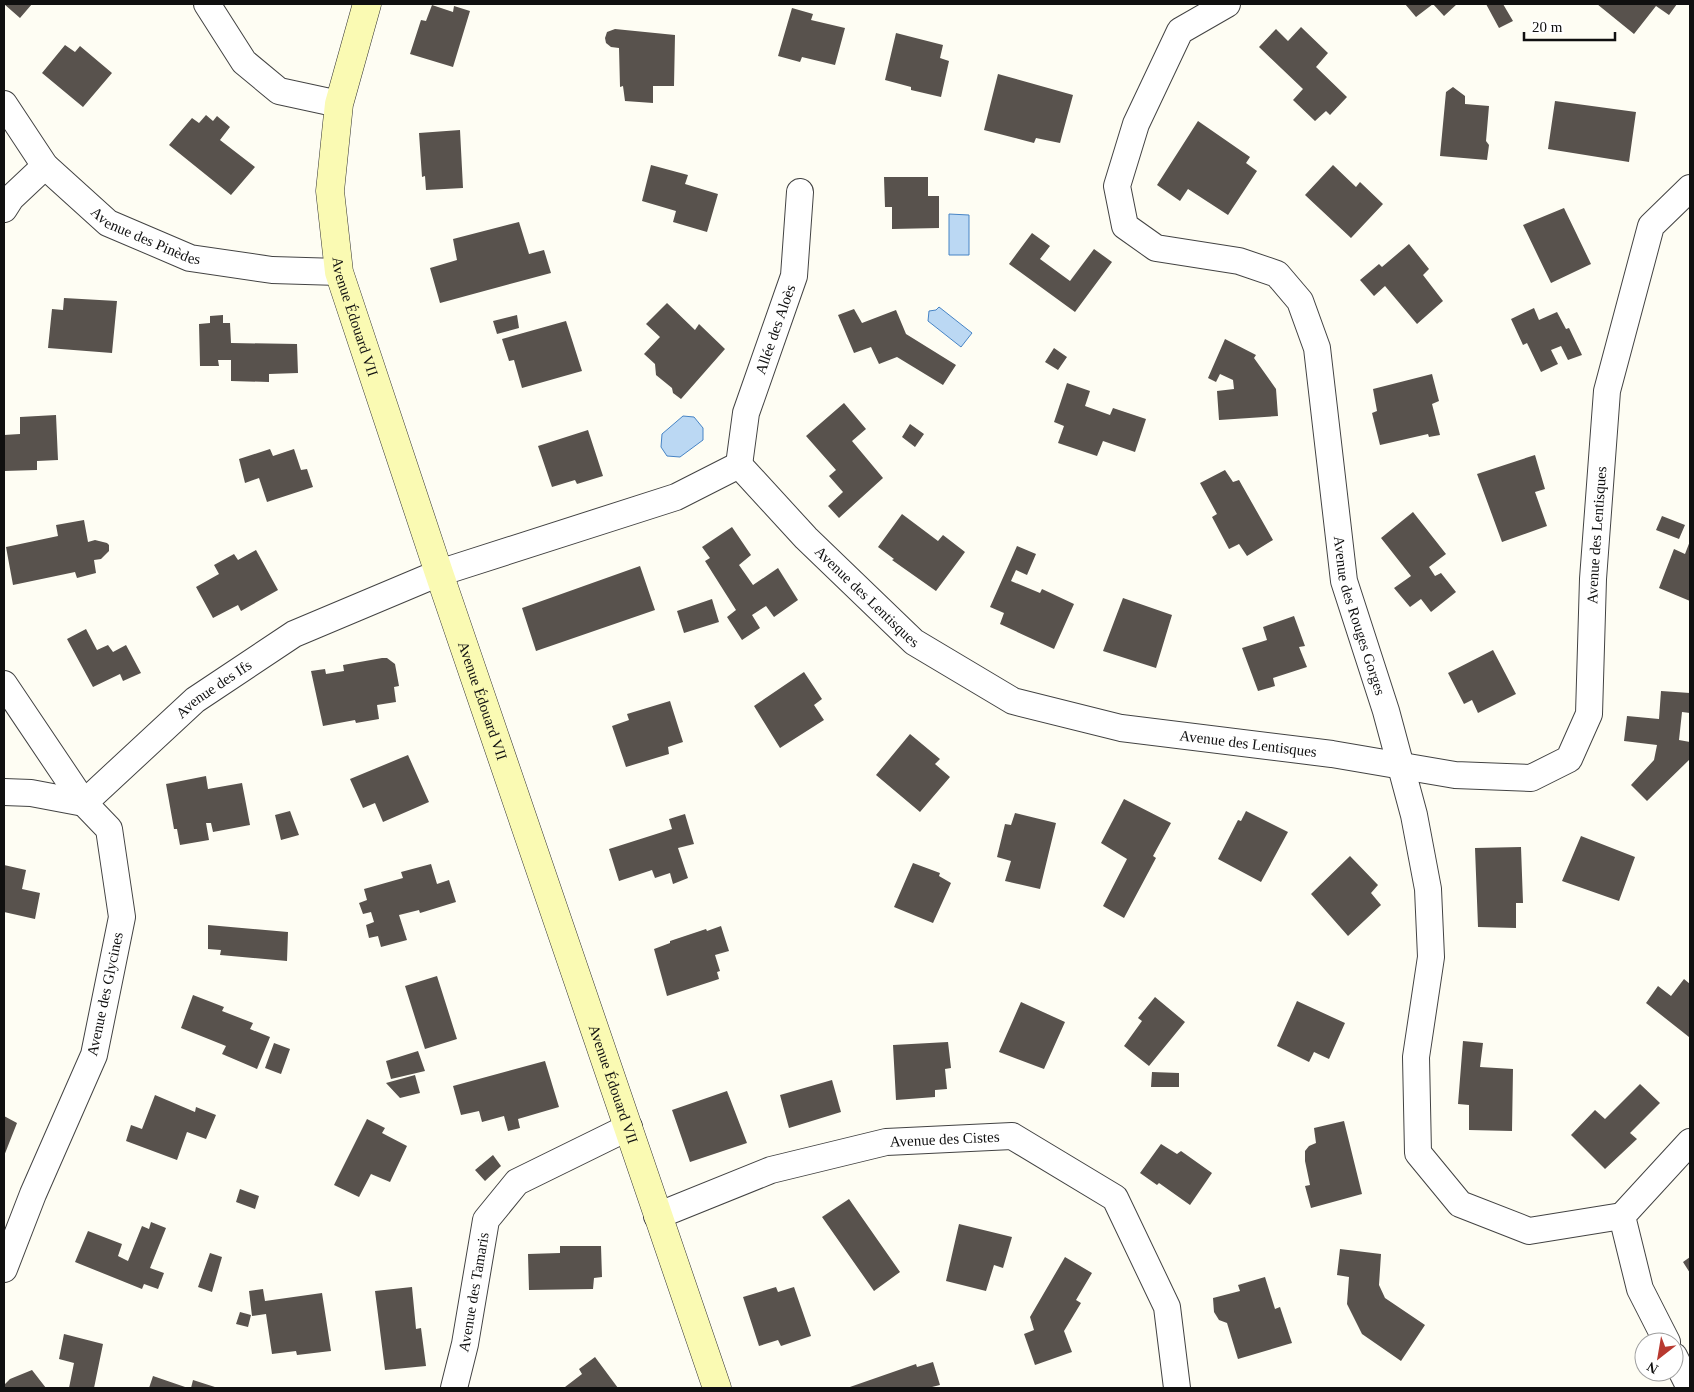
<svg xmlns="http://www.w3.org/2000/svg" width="1694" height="1392" font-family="Georgia,serif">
<rect width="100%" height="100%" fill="#fefdf3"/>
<path fill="#bbd8f3" stroke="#4784c5" d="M949,214l20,1v40h-20z
M939,307l33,26 -11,14 -33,-26 1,-10 7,-1z
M683,416l11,1 9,11v12l-23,17 -13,-1 -6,-9 1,-13z"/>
<path fill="#58524d" d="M4,4h28l-12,14z
M1405,4h52l-13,12 -11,-12 -17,13z
M1486,4h17l10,17 -14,7z
M1597,4h80l-8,11 -13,-9 -22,28z
M432,5l21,7 1,-6 16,5 -17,56 -43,-13 11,-34 5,1z
M792,8l21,6 -2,6 34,8 -10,37 -33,-8 -2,5 -22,-6z
M1301,27l27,26 -12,14 31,30 -17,18 -4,-4 -11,10 -22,-21 10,-11 -44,-42 17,-18 12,12z
M615,29l60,6 -1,51h-21v17l-28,-2 -2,-15 -3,1 -1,-39 -8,-1 -5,-4 -1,-5 2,-6z
M896,33l47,12 -3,13 9,3 -8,36 -30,-7v-3l-26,-7z
M65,45l10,7 5,-6 32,27 -29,34 -41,-34z
M998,74l75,21 -13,48 -24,-5 -2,5 -50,-13z
M1453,87l12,9v8l24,2 -3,35 3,4 -2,15 -47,-4 6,-64z
M1555,101l81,11 -7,50 -81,-13z
M206,115l7,6 4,-5 13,11 -10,13 35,27 -24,28 -62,-50 23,-27 7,5z
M1198,121l52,36 -4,6 11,8 -29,44 -40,-26 -8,12 -23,-16z
M460,130l3,58 -37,2 -1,-14 -3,1 -3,-44z
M651,165l37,10 -3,9 33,10 -11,38 -34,-10 3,-11 -34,-10z
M1333,165l23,22 4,-5 23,22 -32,34 -46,-43z
M884,177h44v19h11v32l-47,1v-22h-7z
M1564,208l27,56 -40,19 -28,-58z
M519,222l10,32 15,-4 7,23 -111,30 -10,-35 27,-8 -4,-21z
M1032,233l18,13 -10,13 30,22 24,-32 18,13 -37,50 -66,-48z
M1409,244l20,25 -6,6 20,26 -26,23 -32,-38 -11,10 -14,-16 19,-16 3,3z
M64,298l53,3 -5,52 -64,-5 4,-39 11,1z
M667,303l28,27 4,-6 26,25 -44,50 -8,-6 -1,-5 -16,-13 -1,-11 -11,-10 16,-17 -14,-13z
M1534,308l5,12 18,-8 9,17 3,-1 13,27 -14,5 -7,-14 -10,4 7,14 -17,8 -14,-29 -4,2 -12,-26z
M854,309l8,14 34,-13 10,24 50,31 -13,20 -46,-28 -18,7 -8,-17 -17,6 -16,-38z
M223,315v8h7l1,20 66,1 1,29 -29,1v8l-38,-1v-21h-13l1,6h-19l-1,-42 11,-1v-7z
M517,315l2,13 -22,6 -4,-13z
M566,321l16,50 -60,17 -8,-28 -5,1 -7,-22z
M1225,339l31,16 -2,3 22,31 2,27 -59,4 -2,-29 17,-2 -1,-9 -13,-6 -4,8 -8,-4z
M1054,348l13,9 -9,13 -13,-8z
M1432,374l7,27 -7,3 8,31 -11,2 -1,-3 -48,11 -8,-32 5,-2 -4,-22z
M1067,383l23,8 -5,15 25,9 3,-7 33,11 -11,33 -32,-11 -6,15 -39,-13 6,-17 -10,-4z
M844,403l22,26 -14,12 31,37 -44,40 -11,-12 15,-14 -14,-16 7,-6 -30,-34z
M56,415l2,45 -21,1v9l-33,1v-36l16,-1v-17z
M910,424l14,10 -9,13 -13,-10z
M588,430l15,46 -26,8 -2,-4 -23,7 -14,-41z
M270,449l3,7 21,-7 7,21 6,-1 6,18 -46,15 -8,-24 -14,5 -6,-24z
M1535,455l10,34 -10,3 12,34 -45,16 -25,-68z
M1225,470l8,12 6,-2 34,60 -26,16 -8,-12 -10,5 -17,-32 5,-3 -17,-31z
M1413,512l33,42 -17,13 6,9 6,-3 15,19 -25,20 -10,-13 -11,8 -16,-19 17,-12 -30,-38z
M902,514l36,27 5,-6 22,17 -29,39 -44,-31 2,-1 -16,-12z
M1662,516l23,9 -6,14 -23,-9z
M84,520l4,22 7,-2 12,3 2,2v6l-8,8 -7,1 2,13 -19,5 -2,-6 -62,13 -7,-38 52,-11 -2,-11z
M732,527l19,28 -12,10 14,20 25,-17 20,32 -24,17 -8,-11 -14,9 8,13 -18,12 -15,-23 9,-7 -31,-49 5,-3 -8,-11z
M1690,541v60l-31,-13 15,-39 11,5z
M1017,546l19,8 -9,21 -11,-5 -5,11 29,12 2,-4 32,15 -20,45 -54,-25 4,-11 -14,-6z
M256,550l22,40 -37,21 -3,-6 -25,13 -17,-31 23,-13 -5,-9 20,-11 4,6z
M640,566l15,44 -119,41 -14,-43z
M1123,598l49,17 -16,53 -53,-17z
M712,599l7,23 -35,11 -7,-22z
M1294,616l11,30 -6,1 8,20 -34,11 2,8 -17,5 -16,-43 25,-8 -4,-13z
M86,629l11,21 11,-5 5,7 13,-7 15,28 -18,8 -3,-7 -27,13 -26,-48z
M1493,650l23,44 -38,19 -6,-13 -8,4 -16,-31z
M382,658h5l8,6 4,22 -5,1 2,15 -19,3 2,14 -23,4 -1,-3 -32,6 -12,-55 14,-2 1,5 18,-3 -1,-6z
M804,672l18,27 -8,6 10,15 -44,28 -26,-42z
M1661,691l29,2v20l-8,-1 -3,28 11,2v11l-1,7 -42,41 -16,-16 23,-25 3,-15 -33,-4 3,-25 32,3z
M670,701l13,41 -15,5 1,7 -43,13 -14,-41 17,-6 -2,-6z
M910,734l30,25 -5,5 15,13 -30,35 -44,-37z
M408,755l21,47 -46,20 -8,-19 -12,5 -13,-29z
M206,776l2,13 34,-6 8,42 -37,7 -2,-9h-5l3,17 -29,5 -3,-16h-3l-8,-45z
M1124,799l47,24 -18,33 3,2 -32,60 -21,-12 24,-47 -26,-16z
M290,811l9,24 -18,5 -6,-25z
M1246,811l42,21 -27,50 -43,-23 20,-39 3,1z
M1015,813l41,10 -16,66 -35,-8 6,-20 -14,-4 8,-33 6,1z
M685,814l9,30 -16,4 10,30 -15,6 -3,-11 -15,5 -3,-8 -33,11 -10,-32 63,-20 -3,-10z
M1581,836l54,21 -16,44 -57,-20z
M1521,847l2,56h-7v25l-38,-1 -3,-79z
M1350,856l28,29 -7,8 10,12 -33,31 -37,-42z
M913,863l27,10 -1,3 12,7 -18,40 -39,-16z
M431,864l6,20 12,-4 7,22 -36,11 -1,-3 -20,5 8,25 -26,7 -3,-11 -9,2 -3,-13 8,-3 -3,-10 -8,2 -4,-11 8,-3 -3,-11 39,-11 -2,-6z
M4,865l22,5 -4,19 18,4 -5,26 -31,-7z
M208,925l80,7 -1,29 -67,-6 1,-5 -13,-1z
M721,926l8,25 -14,4 5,16 -3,1 2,7 -52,17 -13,-47 16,-6v-2l36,-12 1,2z
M437,976l20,63 -32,10 -20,-63z
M1684,979l6,5v51l-1,2 -43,-34 12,-17 13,10z
M193,995l31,12 -2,4 31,12 -3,6 20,8 -13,32 -35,-15 4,-8 -45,-18z
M1155,997l30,25 -36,44 -25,-20 18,-25 -4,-3z
M1297,1001l48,22 -16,36 -15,-7 -5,10 -32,-16z
M1021,1002l44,20 -21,47 -45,-17z
M1463,1041l20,2 -3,24 33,2 -1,62 -43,-1v-25l-11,-1z
M948,1042l3,26 -6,1 2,20 -12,1v7l-39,3 -3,-55z
M274,1043l16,6 -9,25 -16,-6z
M418,1051l7,20 -34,8 -5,-18z
M545,1061l14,46 -41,12 2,9 -12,3 -4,-15 -22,6 -3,-11 -18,4 -8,-29z
M1152,1072l27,1v14h-28z
M415,1075l5,18 -20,5 -14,-15z
M832,1080l9,32 -52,16 -9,-33z
M1640,1084l20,19 -30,30 7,6 -32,30 -34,-34 24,-25 10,9z
M727,1091l20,52 -57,19 -18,-52z
M155,1095l40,17 1,-5 20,8 -10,24 -19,-7 -10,28 -51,-19 5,-16 11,4z
M4,1116l13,7 -13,33z
M367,1119l18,9 -3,5 25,13 -17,36 -19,-8 -12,23 -25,-12z
M1344,1121l18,73 -51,14 -6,-22 5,-1 -5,-24v-10l4,-5 7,-3 -2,-15z
M1161,1144l16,10 4,-3 31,22 -22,32 -31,-22 -2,2 -17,-12z
M493,1155l8,11 -16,15 -10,-11z
M240,1189l19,7 -4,13 -19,-7z
M849,1199l51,73 -26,19 -52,-74z
M151,1222l15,6 -16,40 14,5 -6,16 -14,-5 -2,5 -67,-27 13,-31 34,13 -4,12 10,5 14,-35 7,3z
M959,1224l53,13 -9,31 -9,-3 -8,26 -40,-10z
M560,1246h41l1,31 -8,1 -1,11 -64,1 -1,-36 32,-1z
M1340,1249l41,5 -2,31 6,13 40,27 -24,36 -39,-27 -15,-30 2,-27 -12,-2z
M210,1253l12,4 -10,35 -14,-5z
M1065,1257l27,16 -16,27 5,3 -17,28 8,21 -37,13 -11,-31 10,-4 -4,-13z
M1690,1257v16l-7,-11z
M1265,1277l10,32 5,-2 12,36 -54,16 -11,-36 -8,-3 -5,-8 -1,-14 27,-7 -2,-6z
M412,1287l4,42 5,-1 5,38 -41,4 -10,-79z
M776,1287l2,5 16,-5 17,49 -30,10 -3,-6 -19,6 -16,-49z
M263,1289l2,12 57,-8 9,58 -34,4 -1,-4 -24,3 -6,-40 -14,2 -3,-25z
M240,1312l11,3 -3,12 -12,-3z
M64,1334l39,10 -9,44h-25l5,-25 -15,-4z
M595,1357l23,31h-52l-1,-1 17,-13 -3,-5z
M933,1362l7,23 -12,3h-81l69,-24 1,3z
M32,1370l14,18h-42v-3l6,-6z
M153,1376l35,12h-39z
M193,1380l25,8h-27z"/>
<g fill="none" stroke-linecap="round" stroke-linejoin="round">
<g stroke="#434343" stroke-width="28">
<g id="street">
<path d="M207,4l37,58 35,29 60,13"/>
<path id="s1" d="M1227,4l-47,27 -44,93 -19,62 8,40 31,22 83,13 38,13 23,27 17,47 27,233 42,130 28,104 14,74 3,68 -15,100 2,96 42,51 69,27 93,-15"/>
<path id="s2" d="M4,104l41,62 63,57 82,35 82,12 67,2"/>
<path d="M4,209l7,-11 34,-32"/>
<path id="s3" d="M739,465l7,-52 48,-137 6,-84"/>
<path d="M4,684l80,119 25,26 13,88 -28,138 -61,139 -29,75"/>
<path id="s4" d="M4,792l27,1 53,10 111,-103 99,-66 145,-61 237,-76 63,-32 67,73 108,104 99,59 108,27 211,26 123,21 76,3 38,-19 20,-45 4,-135 14,-188 44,-165 39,-38"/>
<path id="s5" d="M657,1216l114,-46 115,-28 126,-6 103,62 52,109 10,81"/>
<path d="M1667,1342l-27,-53 -18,-73 68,-74"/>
<path d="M1674,1356l16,32"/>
<path id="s6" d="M454,1388l11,-44 21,-124 31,-38 112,-55"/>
</g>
</g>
<g stroke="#323232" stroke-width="29">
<g id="secondary">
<path id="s7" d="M367,4l-28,100 -9,87 9,81 100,301 278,815"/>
</g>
</g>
<use href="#street" stroke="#fff" stroke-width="26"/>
<use href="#secondary" stroke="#fafab3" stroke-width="28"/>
</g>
<g text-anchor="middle" stroke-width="5" stroke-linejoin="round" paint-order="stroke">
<g font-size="15" fill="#101010" stroke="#fff">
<text dy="5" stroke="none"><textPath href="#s2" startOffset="199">Avenue des Pinèdes</textPath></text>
<text dy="5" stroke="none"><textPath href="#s7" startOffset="320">Avenue Édouard VII</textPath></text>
<text dy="5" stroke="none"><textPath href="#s3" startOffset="141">Allée des Aloès</textPath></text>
<text dy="5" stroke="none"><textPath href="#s4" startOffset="1988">Avenue des Lentisques</textPath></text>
<text dy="5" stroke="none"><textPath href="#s4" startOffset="1012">Avenue des Lentisques</textPath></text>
<text dy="5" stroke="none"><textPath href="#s1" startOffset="782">Avenue des Rouges Gorges</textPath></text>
<text dy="5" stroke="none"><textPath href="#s4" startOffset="254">Avenue des Ifs</textPath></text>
<text dy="5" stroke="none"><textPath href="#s7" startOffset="725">Avenue Édouard VII</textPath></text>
<text dy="5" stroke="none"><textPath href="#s4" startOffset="1432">Avenue des Lentisques</textPath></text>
<text transform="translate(105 994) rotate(-78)" y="5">Avenue des Glycines</text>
<text dy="5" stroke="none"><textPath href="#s7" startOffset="1130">Avenue Édouard VII</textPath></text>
<text dy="5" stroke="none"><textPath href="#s5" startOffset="300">Avenue des Cistes</textPath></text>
<text dy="5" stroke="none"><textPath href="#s6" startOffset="98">Avenue des Tamaris</textPath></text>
</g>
</g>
<rect width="1694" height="1392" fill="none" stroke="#101010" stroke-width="10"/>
<g transform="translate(1659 1357) rotate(211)"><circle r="24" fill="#ffffff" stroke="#9f9f9f"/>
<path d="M0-4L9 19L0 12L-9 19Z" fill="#b83930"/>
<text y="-8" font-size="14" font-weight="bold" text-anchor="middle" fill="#101010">N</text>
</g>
<path d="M1524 32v8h91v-8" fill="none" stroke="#101010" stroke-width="2.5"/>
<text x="1532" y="32" font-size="15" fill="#101010" stroke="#ffffff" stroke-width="4" paint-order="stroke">20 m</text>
</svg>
